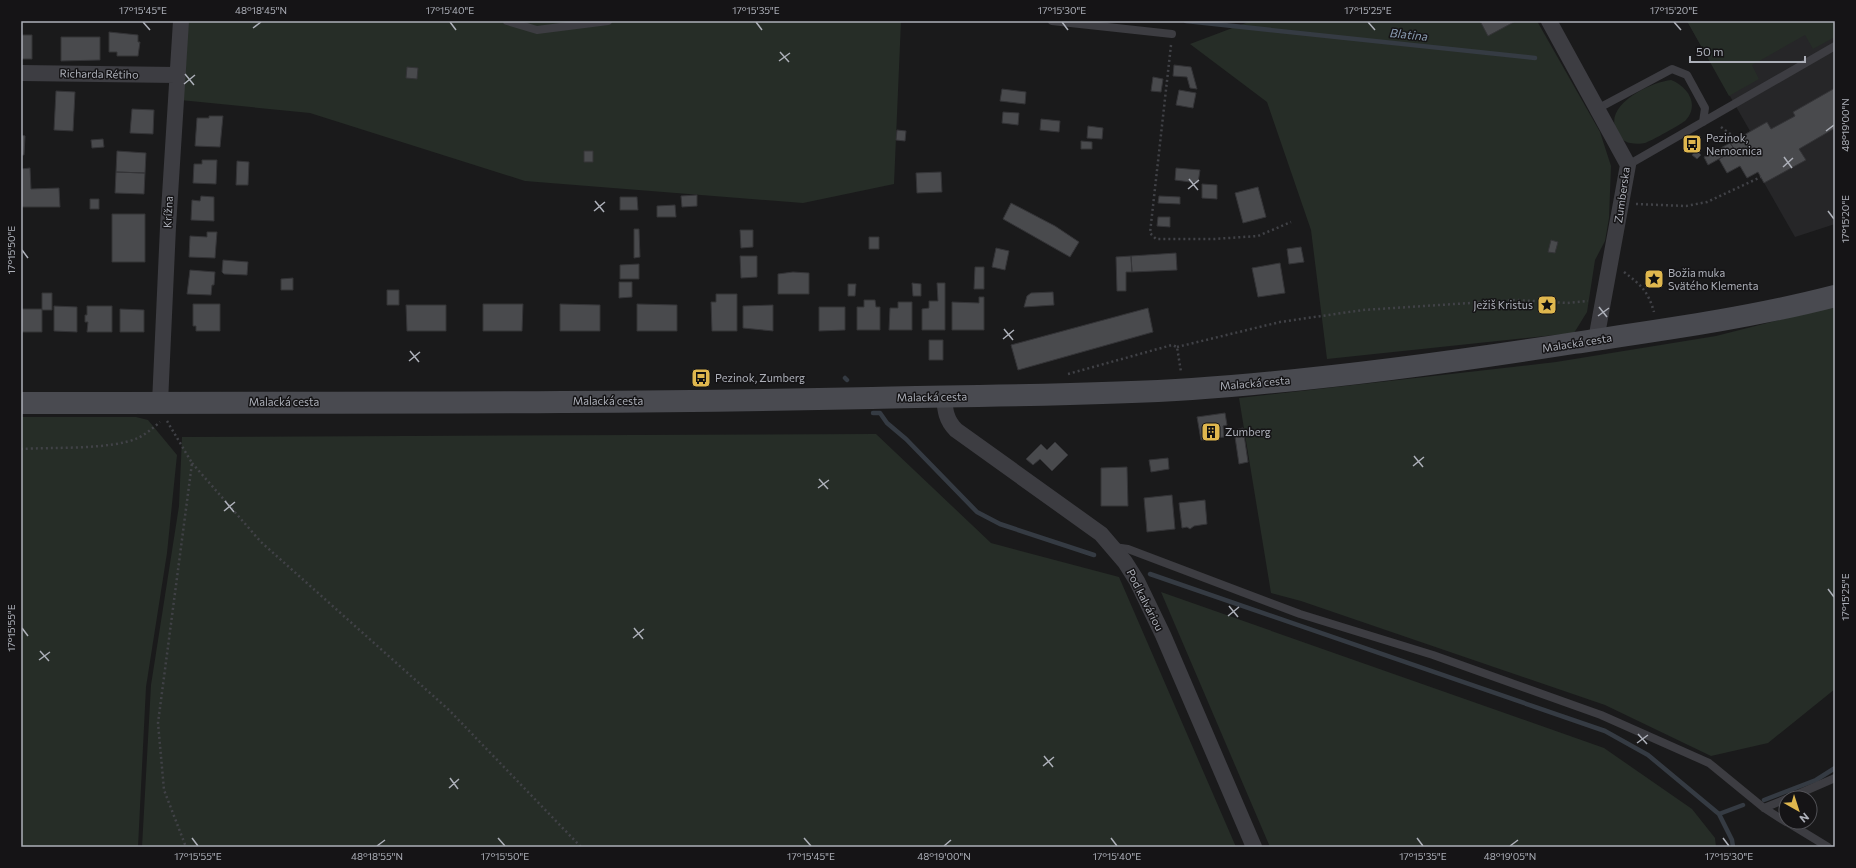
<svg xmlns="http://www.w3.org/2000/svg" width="1856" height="868" font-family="Commissioner,sans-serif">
<rect width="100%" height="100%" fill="#1a1a1b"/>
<path fill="#262628" d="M1687,21h148v203l-40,13 -37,-65 -11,6 -7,-12 -13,7 -8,-14 15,-9 -4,-7 20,-12z"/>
<path fill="#262d27" d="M177,21h724l-7,163 -91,19 -278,-22 -215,-68 -140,-14z
M1251,21h286l63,111 11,34 -2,52 -4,23 -10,19 -8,52 -13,21 -247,26 -16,-129 -44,-128 -77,-58z
M1687,21h148v16l-22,12 -8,-14 -53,30 7,14 -30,17z
M1671,80c16,6 29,24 15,40 -4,4 -35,21 -41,23 -4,1 -10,1 -15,0 -6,-1 -10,-6 -13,-11 -15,-27 34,-50 54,-52z
M1835,306v383l-67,54 -57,13 -106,-51 -304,-104 -30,-8 -32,-195 317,-36 160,-26z
M21,417h115l12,3 29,35 -10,98 -21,134 -8,160h-117z
M876,434l115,109 128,34 117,270h-1094l9,-162 28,-179 3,-69z
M1161,592l443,156 88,61 23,29 1,9h-446z"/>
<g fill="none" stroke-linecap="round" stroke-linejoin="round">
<path stroke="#353b43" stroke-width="4.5" d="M1186,21l349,37
M845,378l2,2
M873,413h7l7,10 19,16 71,73 23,12 94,31
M1150,574l455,157 43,24 71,59 13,26 1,7
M1764,800l52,-20 19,-12
M1719,814l24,-9"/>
</g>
<path fill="#494a4d" stroke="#343437" d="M1480,21h34v1l-26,14z
M109,32l29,3v7h2l-2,14h-21v-4h-8z
M21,35h11v24h-11z
M61,37h39v23l-39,1z
M1174,65l17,2 6,22 -7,-1 -3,-11 -14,-1z
M407,67l11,1 -1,11 -11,-1z
M1153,77l10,2 -2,13 -10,-1z
M1835,88v40l-36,21 7,11 -42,23 -6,-11 -11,6 -7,-12 -13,7 -8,-14 16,-9 -5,-7 37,-21 4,7 24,-13 -2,-4z
M1002,89l24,3 -1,12 -25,-3z
M1179,90l17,3 -3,15 -17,-3z
M56,91l19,1 -2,39 -19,-1z
M132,109l22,1 -1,24 -23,-1z
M1003,112l16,1 -1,12 -16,-2z
M209,116h14l-3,31 -25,-1 2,-28h12z
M1041,119l19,2 -1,11 -19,-2z
M1088,126l15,2 -1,11 -15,-1z
M897,130l9,1 -1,10 -9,-1z
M21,135l4,1 -1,19h-3z
M103,139l1,8 -12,1 -1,-8z
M1081,141l11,1v7h-11z
M1730,143l5,7 -27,15 -4,-8z
M1696,150l5,5 -4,4 -5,-4z
M117,151l29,2 -1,20 -29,-1z
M584,151h9v11h-9z
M202,160h15l-1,24 -23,-1 1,-19h8z
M237,161l12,1 -1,23h-12z
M30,168l1,21 28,-1 1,19h-39v-38z
M1176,168l24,2 -2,13 -23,-3z
M116,172l29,1 -1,21 -29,-1z
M941,172l1,20 -25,1 -1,-20z
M1202,184l15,1v14l-15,-1z
M1258,187l8,30 -23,6 -8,-30z
M697,195v11l-15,1 -1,-11z
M201,196l13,1v24l-23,-1 1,-20 8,1z
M1159,196l21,1v7l-22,-1z
M620,197h17l1,13h-18z
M90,199h9v10h-9z
M1011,203l44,23 24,16 -9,15 -67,-38z
M675,205l1,12h-19v-11z
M112,214h33v48h-33z
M1158,217h12v10l-13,-1z
M634,229h5l1,28 -6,1z
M740,230h13v17l-12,1z
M207,232h10l-2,26 -26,-1 1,-21 17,1z
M869,237h10v12h-10z
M1551,240l7,2 -3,11 -7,-1z
M1301,247l3,15 -15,2 -2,-15z
M996,248l13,3 -4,19 -13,-3z
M1176,253l1,17 -45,2 -1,-16z
M740,256h17v21l-16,1z
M1131,256l1,16h-6v19h-9l-1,-34z
M223,260l25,2 -1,13 -23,-1 -2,-2z
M1280,263l5,30 -27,4 -6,-29z
M639,264v15h-19v-14z
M975,267h9v22h-10z
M190,270l25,2 -1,13h-2l-1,10 -24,-1z
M793,272l16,1v21h-31v-20z
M293,278v12h-12v-11z
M619,282h13v15l-13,1z
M912,283l9,1v12h-8z
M937,283h8v47h-23v-21l7,-1v-7h9z
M848,284h8l-1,12h-7z
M387,290h12v15h-12z
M1053,292l1,13 -30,2 3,-11 4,-3z
M42,293h10v17h-10z
M716,294h21v37h-25l-1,-29h5z
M979,297h5v33h-32v-28l27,1z
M864,300h11l1,7h4v23h-23v-23h7z
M898,302h14v28h-23l1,-22h8z
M193,304h27v27h-24v-5h-3z
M483,304h40l-1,27h-39z
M560,304l40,1v26h-40z
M637,304l40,1v26h-40z
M406,305h40v26h-39z
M773,305v26l-30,-3v-22z
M54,306l23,1v25l-23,-1z
M87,306h25v26h-25l1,-10h-3v-7h2z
M819,307h26v23l-26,1z
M1148,308l5,24 -135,38 -7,-25z
M21,309h21v23h-20z
M120,309l24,1v22h-24z
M929,340h14v20h-14z
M1225,413l2,12 -4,1 1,11 -23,3 -4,-23z
M1243,428l5,34 -9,2 -5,-34z
M1055,442l13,13 -16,16 -12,-12 -7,6 -7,-6 15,-15 6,6z
M1168,458l1,11 -18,3 -2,-12z
M1127,467l1,39h-27v-38z
M1172,495l3,34 -28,3 -3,-34z
M1205,500l2,24 -13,2 -4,3 -3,-2 -5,1 -3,-25z"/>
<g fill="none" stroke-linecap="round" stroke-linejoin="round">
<path stroke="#414247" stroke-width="2.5" stroke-dasharray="2 3" stroke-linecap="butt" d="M1171,45l-21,188 6,6h58l44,-3 33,-14
M1721,127l16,12
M1636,204l50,2 21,-4 54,-25
M1624,272c17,13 24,19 30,40
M1177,347l103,-25 83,-12 153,-10 51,3 21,-2
M1068,374l104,-29 5,2 4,25
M167,421l25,42 -34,260 6,67 22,57
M21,449c31,-2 90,1 117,-11 8,-4 15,-10 22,-16
M192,463l69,79 188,168 132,137"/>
<path stroke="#3d3d42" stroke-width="8" d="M507,21l30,9 71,-9
M1052,21l120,13
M1597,109l75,-40 15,6 18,33 -2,14
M1628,165l207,-119
M1114,547l14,2 172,65 133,41 168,60 108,48 55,45 22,14
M1789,798l46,-20
M1764,808l22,-9
M1787,822l41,25"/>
<path stroke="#3d3d42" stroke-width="16" d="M1549,21l79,144 -32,175
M21,73l155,2
M944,397c1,13 2,23 12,33l145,104 24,28 12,19 26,54 91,212
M160,403l8,-176 13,-206"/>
<path stroke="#494a50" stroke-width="22" d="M21,403c284,-1 568,1 851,-5 107,-3 214,-2 320,-9 128,-9 255,-26 382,-46 87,-13 176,-25 261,-47"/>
</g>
<path fill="none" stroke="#adb0b9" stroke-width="1.5" d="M143,22l7,8M450,22l6,8M756,22l6,8M1062,22l6,8M1368,22l7,8M1674,22l7,8M253,28l8,-6M780,52l9,10M779,61l11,-8M185,74l9,11M184,84l11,-9M1826,131l8,-6M1784,157l8,11M1783,167l10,-9M1189,179l9,11M1188,189l11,-9M595,201l9,11M594,211l11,-9M1828,211l6,8M22,250l6,8M1599,307l8,10M1598,316l11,-8M1004,329l9,11M1003,339l11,-9M410,351l9,11M409,361l11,-9M1414,456l9,11M1413,466l11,-9M819,479l9,10M818,488l11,-8M225,501l9,11M224,511l11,-9M1828,589l6,8M1229,606l9,11M1228,616l11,-9M22,628l6,8M634,628l9,11M633,638l11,-9M40,651l9,10M39,660l11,-8M1638,734l9,10M1637,743l11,-8M1044,756l9,11M1043,766l11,-9M450,778l8,11M449,788l10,-9M192,838l6,8M498,838l7,8M804,838l7,8M1111,838l6,8M1417,838l6,8M1723,838l6,8M377,846l8,-6M944,846l7,-6M1510,846l8,-6"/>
<defs>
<g id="bus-square" transform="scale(1)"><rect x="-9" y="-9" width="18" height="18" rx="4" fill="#dfb74e" stroke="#151416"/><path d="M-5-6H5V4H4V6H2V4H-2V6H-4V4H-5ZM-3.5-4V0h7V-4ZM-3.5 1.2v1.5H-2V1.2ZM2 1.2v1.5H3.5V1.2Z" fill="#111"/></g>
<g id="sight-square" transform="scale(1)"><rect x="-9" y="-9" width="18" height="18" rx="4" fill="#dfb74e" stroke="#151416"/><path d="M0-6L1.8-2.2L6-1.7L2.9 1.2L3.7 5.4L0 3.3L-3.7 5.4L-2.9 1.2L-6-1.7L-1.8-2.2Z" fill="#111"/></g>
<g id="building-square" transform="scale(1)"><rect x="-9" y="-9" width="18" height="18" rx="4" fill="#dfb74e" stroke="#151416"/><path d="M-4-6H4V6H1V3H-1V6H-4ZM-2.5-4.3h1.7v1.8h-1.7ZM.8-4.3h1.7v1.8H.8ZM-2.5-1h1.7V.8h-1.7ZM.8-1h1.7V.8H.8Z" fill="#111"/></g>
</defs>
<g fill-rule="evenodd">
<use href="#bus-square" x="1692" y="144"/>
<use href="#sight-square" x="1654" y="279"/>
<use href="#sight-square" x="1547" y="305"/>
<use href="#bus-square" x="701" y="378"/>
<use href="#building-square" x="1211" y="432"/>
</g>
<g text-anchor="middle" stroke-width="3" stroke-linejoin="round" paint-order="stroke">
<g font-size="11" fill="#adb0b9" stroke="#151416">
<text transform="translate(99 74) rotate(1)" y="4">Richarda Rétiho</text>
<text transform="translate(1622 195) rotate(-82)" y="4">Zumberska</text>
<text transform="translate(168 212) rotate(-87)" y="4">Krížna</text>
<text transform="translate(1577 343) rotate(-9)" y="4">Malacká cesta</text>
<text transform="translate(1255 383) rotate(-5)" y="4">Malacká cesta</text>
<text transform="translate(932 397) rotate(-1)" y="4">Malacká cesta</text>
<text x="608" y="405">Malacká cesta</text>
<text x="284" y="406">Malacká cesta</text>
<text transform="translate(1145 600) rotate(63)" y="4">Pod kalváriou</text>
</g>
<g font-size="11" fill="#adb0b9" stroke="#151416" text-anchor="start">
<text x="1706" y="142">Pezinok,<tspan x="1706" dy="13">Nemocnica</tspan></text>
<text x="1668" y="277">Božia muka<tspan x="1668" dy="13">Svätého Klementa</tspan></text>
<text x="1533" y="309" text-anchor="end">Ježiš Kristus</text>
<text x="715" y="382">Pezinok, Zumberg</text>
<text x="1225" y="436">Zumberg</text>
</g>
<g font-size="12" font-style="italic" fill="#899bb0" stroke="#151416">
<text transform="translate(1409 35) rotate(6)" y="4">Blatina</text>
</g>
</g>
<rect width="1856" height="868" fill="none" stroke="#151416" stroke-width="44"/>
<g transform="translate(1798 810) rotate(141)"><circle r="19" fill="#151416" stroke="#525257"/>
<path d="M0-3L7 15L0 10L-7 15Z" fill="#dfb74e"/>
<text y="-6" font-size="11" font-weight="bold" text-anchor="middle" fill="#adb0b9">N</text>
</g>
<path d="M1690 56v6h115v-6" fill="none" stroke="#adb0b9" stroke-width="2"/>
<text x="1696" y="56" font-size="12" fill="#adb0b9" stroke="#151416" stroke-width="3" paint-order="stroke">50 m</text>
<rect x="22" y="22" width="1812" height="824" fill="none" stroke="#adb0b9" stroke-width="1.5"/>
<g font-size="10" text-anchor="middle" fill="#adb0b9">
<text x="143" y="14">17°15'45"E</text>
<text x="261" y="14">48°18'45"N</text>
<text x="450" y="14">17°15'40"E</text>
<text x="756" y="14">17°15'35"E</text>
<text x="1062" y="14">17°15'30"E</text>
<text x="1368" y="14">17°15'25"E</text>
<text x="1674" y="14">17°15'20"E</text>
<text transform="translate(1845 125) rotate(-90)" y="4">48°19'00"N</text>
<text transform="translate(1845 219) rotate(-90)" y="4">17°15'20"E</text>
<text transform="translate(11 250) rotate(-90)" y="4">17°15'50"E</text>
<text transform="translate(1845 597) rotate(-90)" y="4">17°15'25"E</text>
<text transform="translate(11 628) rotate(-90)" y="4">17°15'55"E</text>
<text x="198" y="860">17°15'55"E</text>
<text x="377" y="860">48°18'55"N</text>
<text x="505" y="860">17°15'50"E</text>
<text x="811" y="860">17°15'45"E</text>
<text x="944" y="860">48°19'00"N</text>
<text x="1117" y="860">17°15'40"E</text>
<text x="1423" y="860">17°15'35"E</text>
<text x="1510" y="860">48°19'05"N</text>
<text x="1729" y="860">17°15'30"E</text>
</g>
</svg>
